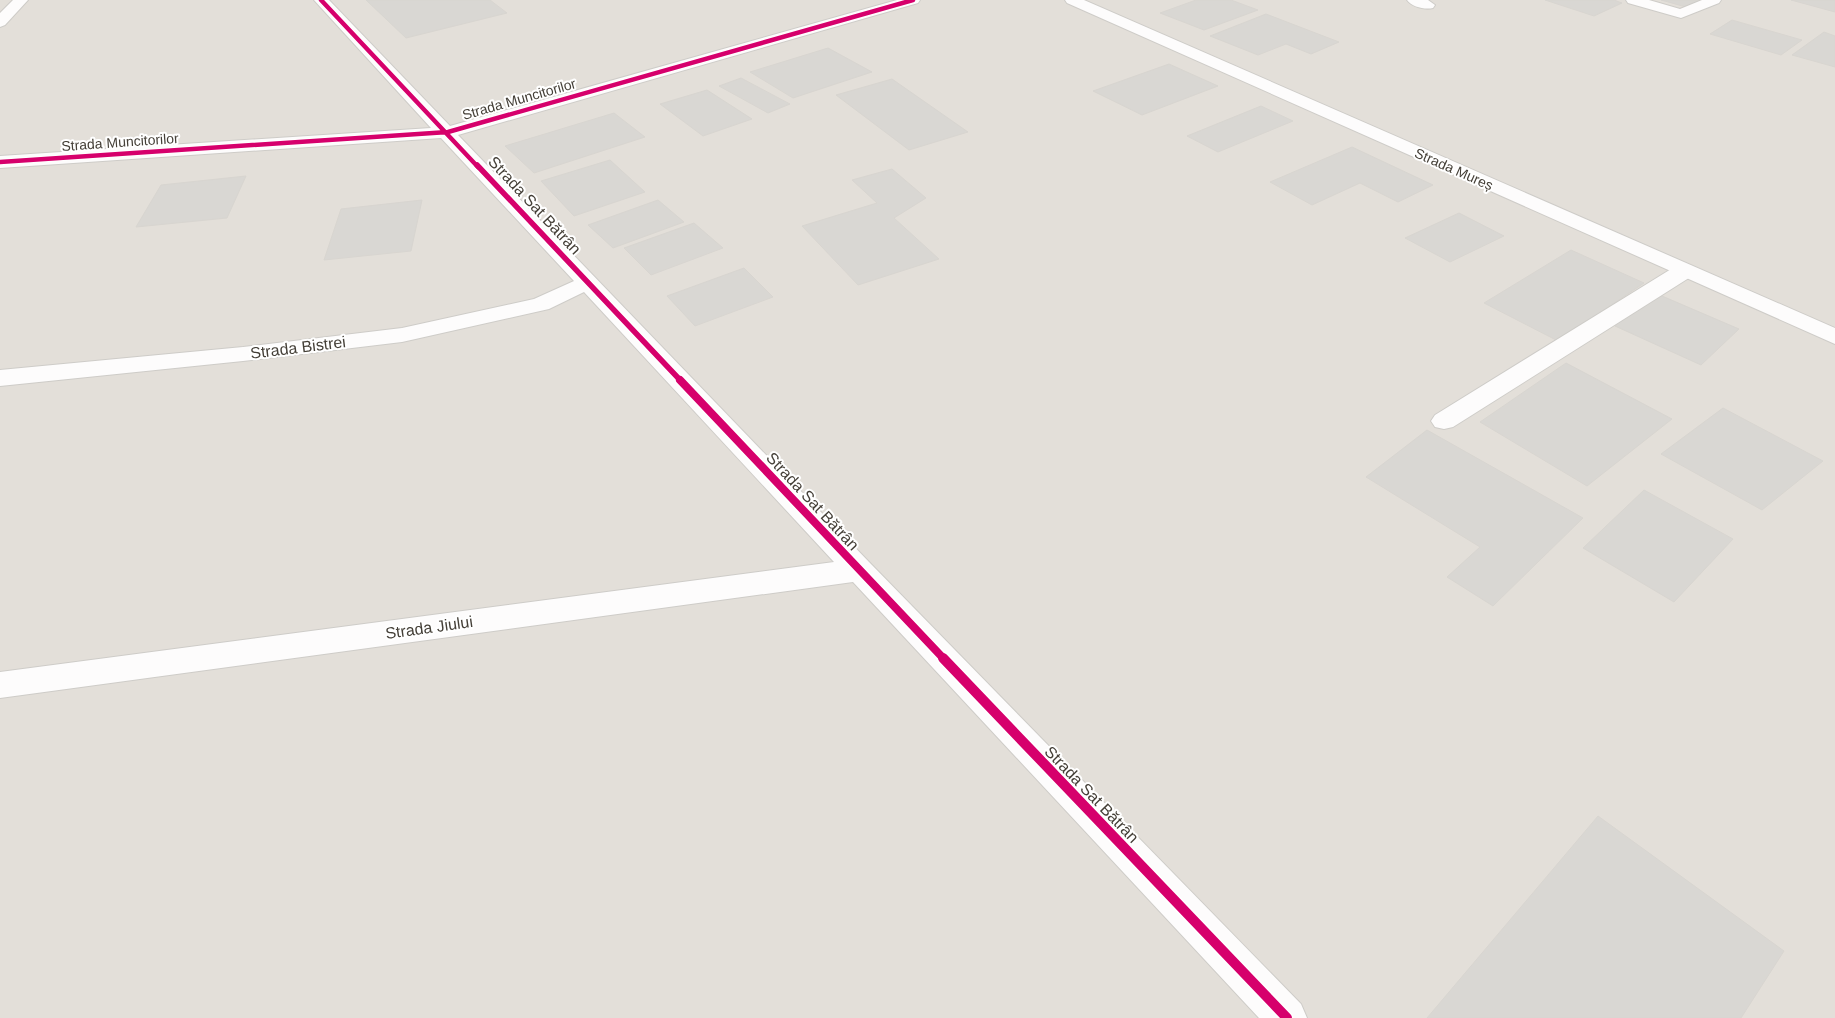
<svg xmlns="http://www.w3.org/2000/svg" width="1835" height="1018" font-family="Helvetica,sans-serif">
<rect width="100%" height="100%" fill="#f0eeea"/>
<path fill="#e3dfd9" d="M0,0h1835v1018h-1835z"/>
<path fill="#d9d7d3" stroke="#d8d5d0" d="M366,0h124l17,13 -101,25z
M1196,0h35l27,10 -54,20 -44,-17z
M1545,0h69l8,3 -28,13z
M1661,0h40l-15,7z
M1791,0h44v12z
M1266,14l73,28 -28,12 -25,-10 -28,11 -48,-19z
M1732,20l70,20 -21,15 -71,-21z
M1824,32l11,4v31l-43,-12z
M828,48l44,24 -79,26 -43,-26z
M1169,64l49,22 -76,29 -49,-24z
M741,78l49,26 -22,9 -49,-27z
M892,79l76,53 -59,18 -73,-55z
M707,90l45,29 -49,17 -43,-32z
M1261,106l32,15 -75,31 -31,-16z
M614,113l31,24 -111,36 -29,-27z
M1352,147l81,38 -35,17 -38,-19 -48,22 -42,-23z
M610,160l35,32 -71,24 -33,-35z
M892,169l34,29 -32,20 45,41 -81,26 -56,-59 75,-23 -25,-23z
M246,176l-19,42 -91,9 25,-42z
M422,200l-11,51 -87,9 17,-51z
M658,200l26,22 -71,26 -25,-23z
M1459,213l45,23 -54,26 -45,-24z
M694,223l29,25 -72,27 -27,-27z
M1571,250l73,33 -86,58 -74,-38z
M744,268l29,29 -78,29 -28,-30z
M1655,293l84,36 -38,36 -86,-39z
M1566,363l106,56 -85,67 -107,-64z
M1723,408l100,53 -61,49 -101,-56z
M1427,430l156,88 -90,88 -46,-29 33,-30 -114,-70z
M1644,490l89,49 -59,63 -91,-54z
M1598,816l186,135 -43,67h-314z"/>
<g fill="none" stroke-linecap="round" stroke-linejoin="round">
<g stroke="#ceccc8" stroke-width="2">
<path id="service" d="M13,0h15l-23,25 -5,2v-14z
M1407,0h21l7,5 -2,3c-8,2 -21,-1 -26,-8z
M1626,0h23l31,9 22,-9h19l-2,3 -38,15 -53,-15z
M1684,265l8,1 3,5 -3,5 -239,151 -9,2 -9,-2 -4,-6 4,-6 241,-149z"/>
</g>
<g stroke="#ceccc8" stroke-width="2">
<path id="minor" d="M314,0h15l121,126 447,-126h23l-2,3 -460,132 411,427 432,442 6,14h-48l-406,-436 -853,116v-26l834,-110 -250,-270 -35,17 -147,33 -159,19 -243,25v-16l243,-23 159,-19 132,-29 40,-18 -133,-143 -441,30v-12l431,-28z
M1065,0h19l751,328v16l-768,-341z"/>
</g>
<use href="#service" fill="#fdfcfc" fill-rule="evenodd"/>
<use href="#minor" fill="#fdfcfc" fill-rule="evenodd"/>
<g stroke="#fff" stroke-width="6">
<path id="cycleway-far3" d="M321,0l157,167
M0,162l448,-30 465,-132"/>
</g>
<g stroke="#fff" stroke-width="8">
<path id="cycleway-far2" d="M477,165l204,216"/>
</g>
<g stroke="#fff" stroke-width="11">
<path id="cycleway-far1" d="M680,380l264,279"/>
</g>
<g stroke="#fff" stroke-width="13">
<path id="cycleway" d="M943,658l344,360"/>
</g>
<use href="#cycleway-far3" stroke="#d6006c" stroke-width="4.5"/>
<use href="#cycleway-far2" stroke="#d6006c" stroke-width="5.5"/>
<use href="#cycleway-far1" stroke="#d6006c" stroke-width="8"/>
<use href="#cycleway" stroke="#d6006c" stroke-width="10"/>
</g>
<g text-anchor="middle" stroke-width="4" stroke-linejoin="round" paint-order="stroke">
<g font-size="14" fill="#443f37" stroke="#fff">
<text transform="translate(519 99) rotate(-16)" y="5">Strada Muncitorilor</text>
<text transform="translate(120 142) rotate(-4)" y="5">Strada Muncitorilor</text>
<text transform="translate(1454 169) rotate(24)" y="5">Strada Mureș</text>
</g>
<g font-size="16" fill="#443f37" stroke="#fff">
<text transform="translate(535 205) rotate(47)" y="6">Strada Sat Bătrân</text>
<text transform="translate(298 347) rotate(-7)" y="6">Strada Bistrei</text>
<text transform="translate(813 501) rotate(47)" y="6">Strada Sat Bătrân</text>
<text transform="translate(429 627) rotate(-8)" y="6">Strada Jiului</text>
<text transform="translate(1092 794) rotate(46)" y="6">Strada Sat Bătrân</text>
</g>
</g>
</svg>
